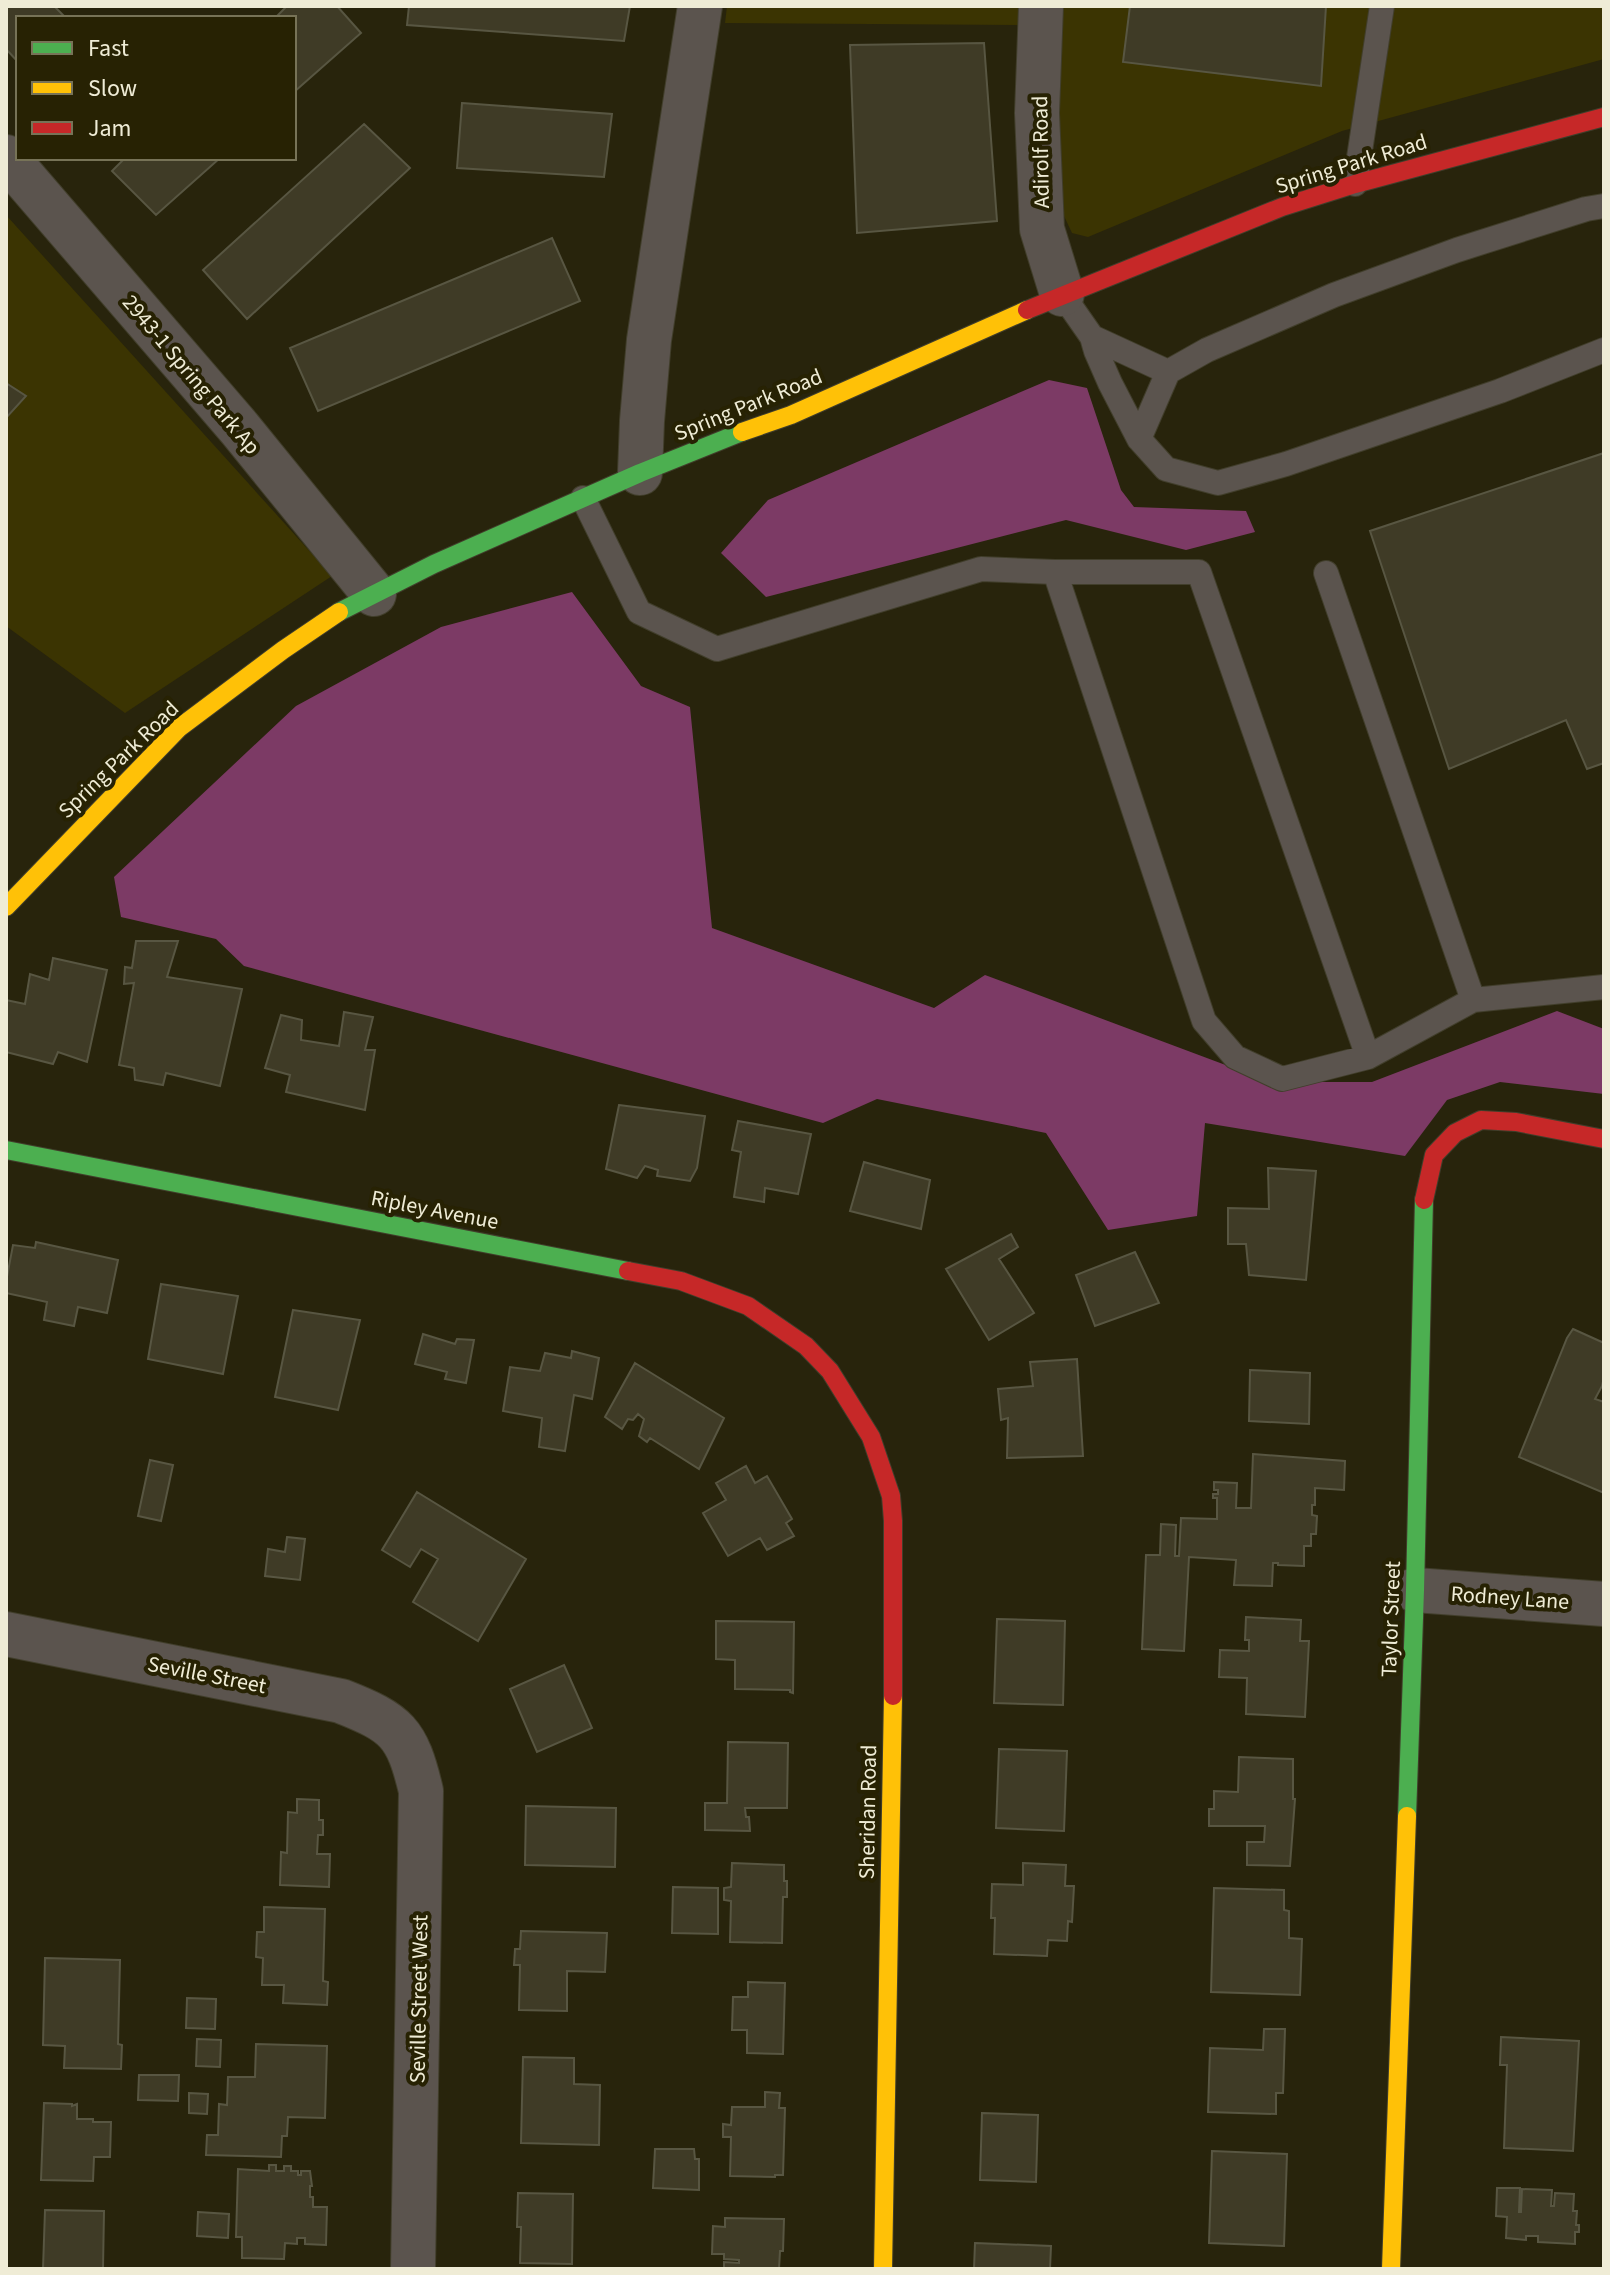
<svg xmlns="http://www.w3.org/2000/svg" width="1610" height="2275" font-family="'Source Sans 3',sans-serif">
<rect width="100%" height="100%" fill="#28240c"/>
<path fill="#3b3402" d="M727,6h293l-2,19 -293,-2z
M1061,6h543v53l-262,72 -254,106 -16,-4 -14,-30 -4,-71z
M6,215l326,361 -207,137 -119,-87z"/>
<path fill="#7c3a65" d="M1049,380l38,8 34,102 13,17 112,4 9,21 -69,18 -120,-30 -300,77 -45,-44 47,-53z
M572,592l69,94 49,21 22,221 222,80 51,-33 286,107h101l185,-71 47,18v65l-104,-12 -53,18 -42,56 -200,-33 -8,93 -89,14 -62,-97 -169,-34 -54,24 -579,-157 -28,-27 -95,-22 -7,-40 182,-171 145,-79z"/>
<path fill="#3f3b26" stroke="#585642" stroke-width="2" d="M6,6h48l12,12h-48v44l-12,-13z
M287,6h50l24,27 -67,59v-74h-19z
M409,6h221l-6,35 -217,-16z
M1130,6h196l-5,80 -198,-24z
M984,43l13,178 -140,12 -7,-188z
M462,103l150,11 -8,63 -147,-9z
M364,124l46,44 -163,151 -44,-49z
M125,158h95l-64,57 -44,-44z
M552,238l28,63 -262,110 -28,-63z
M6,383l20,13 -20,22z
M1604,453v310l-17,6 -21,-49 -117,49 -79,-238z
M136,941h42l-11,36 75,12 -22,97 -54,-13 -3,12 -28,-5 -1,-12 -15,-3 15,-82 -10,1 1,-17 7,1z
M53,958l54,12 -20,92 -29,-10 -5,12 -47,-12v-52l19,4 5,-30 19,6z
M344,1012l29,5 -8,33h10l-10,60 -79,-18 4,-17 -25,-7 16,-53 21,5 -1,20 38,6z
M619,1105l86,11 -8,52 -7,13 -33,-5 1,-6 -13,-4 -8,12 -31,-9z
M738,1121l73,13 -13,60 -33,-6 -1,14 -30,-5 7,-45 -9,-2z
M864,1162l66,18 -9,49 -71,-18z
M1268,1168l48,3 -10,109 -57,-5 -3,-31h-18v-36l41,1z
M1011,1234l7,13 -19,12 35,54 -45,27 -43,-71z
M36,1242l82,18 -11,53 -29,-6 -4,19 -30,-6 3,-18 -41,-9v-11l7,-37 22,3z
M1135,1252l24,51 -64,23 -19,-51z
M161,1284l77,12 -15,78 -75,-15z
M293,1310l67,10 -22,90 -63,-13z
M1573,1329l31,14v34l-2,9 -7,13 9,3v91l-85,-36 48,-119z
M423,1334l32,10 2,-5 17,1 -8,43 -21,-4 2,-7 -32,-8z
M572,1351l27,7 -7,41 -18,-4 -9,56 -26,-4 3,-29 -39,-7 7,-44 30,4 5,-18 26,5z
M1077,1359l6,97 -76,2 1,-40 -7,2 -3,-31 35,-3 -3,-24z
M635,1363l89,55 -25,51 -49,-31 -3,4 -8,-6 5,-17 -6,-5 -5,6 -5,-1 -6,10 -17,-12z
M1250,1370l60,3 -1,51 -60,-3z
M1253,1454l92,7 -1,29 -29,-2v17h-3v10l5,1 -1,18h-5v12h-7v20l-26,-1v-2h-5l-1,23 -38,-1 2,-25 -47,-3 -5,94 -42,-2 4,-94h14l1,-31 15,1 -1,31h4l2,-38 36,1v-21h-4v-4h5v-4h-4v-8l23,1 -1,25h15z
M150,1460l23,5 -12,56 -23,-5z
M746,1466l9,17 12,-7 25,43 -6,4 8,13 -27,14 -7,-12 -32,18 -25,-43 23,-13 -10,-17z
M417,1492l109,67 -48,82 -65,-39 25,-43 -17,-10 -11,18 -28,-17z
M287,1537l18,2 -5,41 -35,-4 3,-27 17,3z
M1246,1617l55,3 -1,21h9l-4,76 -59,-3 1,-36 -28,-1 1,-27 29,1v-11h-4z
M997,1619l68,2 -2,84 -69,-2z
M716,1621l78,1 -1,71 -3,-1v-2l-55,-1v-29l-19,-1z
M564,1665l28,63 -55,24 -27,-63z
M728,1742l60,1 -1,65h-42l1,9h3l1,14 -45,-1v-27h22z
M999,1749l68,2 -3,80 -68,-3z
M1239,1757l54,2v40h2l-5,67 -43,-1v-23h17l1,-16h-56v-17h5v-18l24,1z
M297,1799l22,1v20h4v15h-5l-1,19h13l-1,33 -49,-2 1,-33 6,1 1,-41 9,1z
M526,1806l90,2 -1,59 -90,-2z
M732,1863l52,2v16h3v16h-4l-1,46 -52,-1 1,-41 -7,-1v-12l7,-1z
M1023,1863l43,2 -1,21h9l-2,36 -4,-1 -1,20 -19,-1 -1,16 -53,-2 1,-36h-4l1,-34 31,1z
M673,1887l45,1v46l-46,-1z
M1214,1888l70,2v20l5,1v27l13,1 -2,56 -89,-3z
M264,1907l61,2 -2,72 5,1 -1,23 -44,-2 1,-18h-22l1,-27 -7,-1 1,-25h7z
M521,1931l86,2 -2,39 -38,-1v40l-48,-1 1,-45h-6l1,-16h5z
M45,1958l75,2 -2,84 4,1 -1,24 -57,-1 1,-22 -22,-1z
M748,1982l37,1 -2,71 -36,-1v-23h-15l1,-33h15z
M187,1998l29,1 -1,30 -29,-1z
M1264,2029h21l-2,64h-7v21l-68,-2 2,-64 53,2z
M1501,2037l78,4 -6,110 -69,-3 3,-83h-7z
M197,2039l24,1 -1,27 -24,-1z
M256,2044l71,2 -2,72 -37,-1 -1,19h-5l-1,21 -75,-2 1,-20h11l1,-31 8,1 1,-28h27z
M523,2057l51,1v26l26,1 -1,60 -78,-2z
M139,2075h40l-1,26 -40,-1z
M765,2092l15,1 -1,15h6l-2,67h-8v2l-45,-1 1,-39h-8v-13l8,1 1,-18h33z
M189,2093l19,1 -1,20 -18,-1z
M44,2103l28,1v2l5,-2v15h16v3h18l-1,35h-16l-1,24 -52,-1z
M982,2113l56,2 -2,67 -56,-2z
M655,2149h39l1,10h4v31l-46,-2z
M1212,2151l75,3 -3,92 -75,-3z
M269,2165h7v6h8v-5h7v5h7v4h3v-4h9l2,15h-2v11h3v10h14l-1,38 -21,-1v-6h-8v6l-12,-1 -1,16 -42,-1v-21h-6l2,-68 31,2z
M1497,2188h23l-1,24h2l1,-23 30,1 -1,16h3l1,-13 19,1 -1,17h4l-1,14h3v7h-4v12l-37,-2v-6h-12v4l-20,-2 1,-21 -11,-1z
M518,2193l55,1 -1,70 -52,-1 1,-36h-4z
M45,2210l59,1 -1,58h-60z
M198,2212l31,2 -1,24 -31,-2z
M725,2218l59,1 -1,32h-3l-1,18h-55v-7l15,1v-3l-15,-1v-5h-12l1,-28 12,1z
M975,2243l76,3 -1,23h-76z"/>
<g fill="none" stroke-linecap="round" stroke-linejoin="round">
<g stroke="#413e2b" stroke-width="26">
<path id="lane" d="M1355,184l27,-178
M1062,294l30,43 4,14 14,32 29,56 27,30 52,14 68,-19 214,-73 104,-41
M1092,337l76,35
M1139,439l29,-67 39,-22 127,-55 123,-45 129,-41 18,-3
M583,498l56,114 78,37 264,-80 74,3 149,449 31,36 47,22 86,-22 105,-57
M1055,572h144l169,485
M1326,573l147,427 131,-13"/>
</g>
<g stroke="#413e2b" stroke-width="46">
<path id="street" d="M1041,6l-4,107 5,116 20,65
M6,157l234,272 134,165
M640,473l2,-52 7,-81 51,-334
M1415,1590l189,14
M6,1634l335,67c56,22 66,31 80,90l-8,478"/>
</g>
<g stroke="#413e2b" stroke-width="20">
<path id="fast" d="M339,612l95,-48 206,-91 102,-41
M6,1150l622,121
M1407,1816l8,-226 9,-390"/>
</g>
<g stroke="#413e2b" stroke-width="20">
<path id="slow" d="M742,432l49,-17 236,-105
M6,907l173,-179 104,-78 56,-38
M883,2269l10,-573
M1391,2269l16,-453"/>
</g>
<g stroke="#413e2b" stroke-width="20">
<path id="jam" d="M1027,310l255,-103 73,-23 249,-67
M1424,1200l10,-45 21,-22 26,-13 35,2 88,17
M628,1271l53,10 67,25 58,40 24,25 41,66 20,59 2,25v175"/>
</g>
<use href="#lane" stroke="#5b544e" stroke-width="24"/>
<use href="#street" stroke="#5b544e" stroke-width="44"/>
<use href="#fast" stroke="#4caf50" stroke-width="18"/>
<use href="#slow" stroke="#ffc107" stroke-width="18"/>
<use href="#jam" stroke="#c62828" stroke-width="18"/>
</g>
<g text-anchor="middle" stroke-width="8" stroke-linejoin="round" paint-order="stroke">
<g font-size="22" fill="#efecd6" stroke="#272203">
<text transform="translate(1040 152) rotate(-91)" y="8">Adirolf Road</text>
<text transform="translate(1351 163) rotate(-17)" y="8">Spring Park Road</text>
<text transform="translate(192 374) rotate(50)" y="8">2943-1 Spring Park Ap</text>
<text transform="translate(748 404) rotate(-22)" y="8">Spring Park Road</text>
<text transform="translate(118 759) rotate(-44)" y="8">Spring Park Road</text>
<text transform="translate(435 1209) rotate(11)" y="8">Ripley Avenue</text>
<text transform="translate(1510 1597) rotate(4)" y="8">Rodney Lane</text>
<text transform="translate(1390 1619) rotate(-88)" y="8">Taylor Street</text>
<text transform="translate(207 1674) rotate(11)" y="8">Seville Street</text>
<text transform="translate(867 1812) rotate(-89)" y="8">Sheridan Road</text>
<text transform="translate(418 1999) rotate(-89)" y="8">Seville Street West</text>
</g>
</g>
<rect width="1610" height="2275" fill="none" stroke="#efecd6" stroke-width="16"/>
<rect x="16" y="16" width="280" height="144" fill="#272203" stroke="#777357" stroke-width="2"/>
<rect x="32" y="42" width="40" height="12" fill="#4caf50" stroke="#777357" stroke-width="2"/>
<text x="88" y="56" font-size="24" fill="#efecd6">Fast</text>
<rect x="32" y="82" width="40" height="12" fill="#ffc107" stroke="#777357" stroke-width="2"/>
<text x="88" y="96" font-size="24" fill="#efecd6">Slow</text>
<rect x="32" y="122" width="40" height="12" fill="#c62828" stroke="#777357" stroke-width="2"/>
<text x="88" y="136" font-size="24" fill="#efecd6">Jam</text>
</svg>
